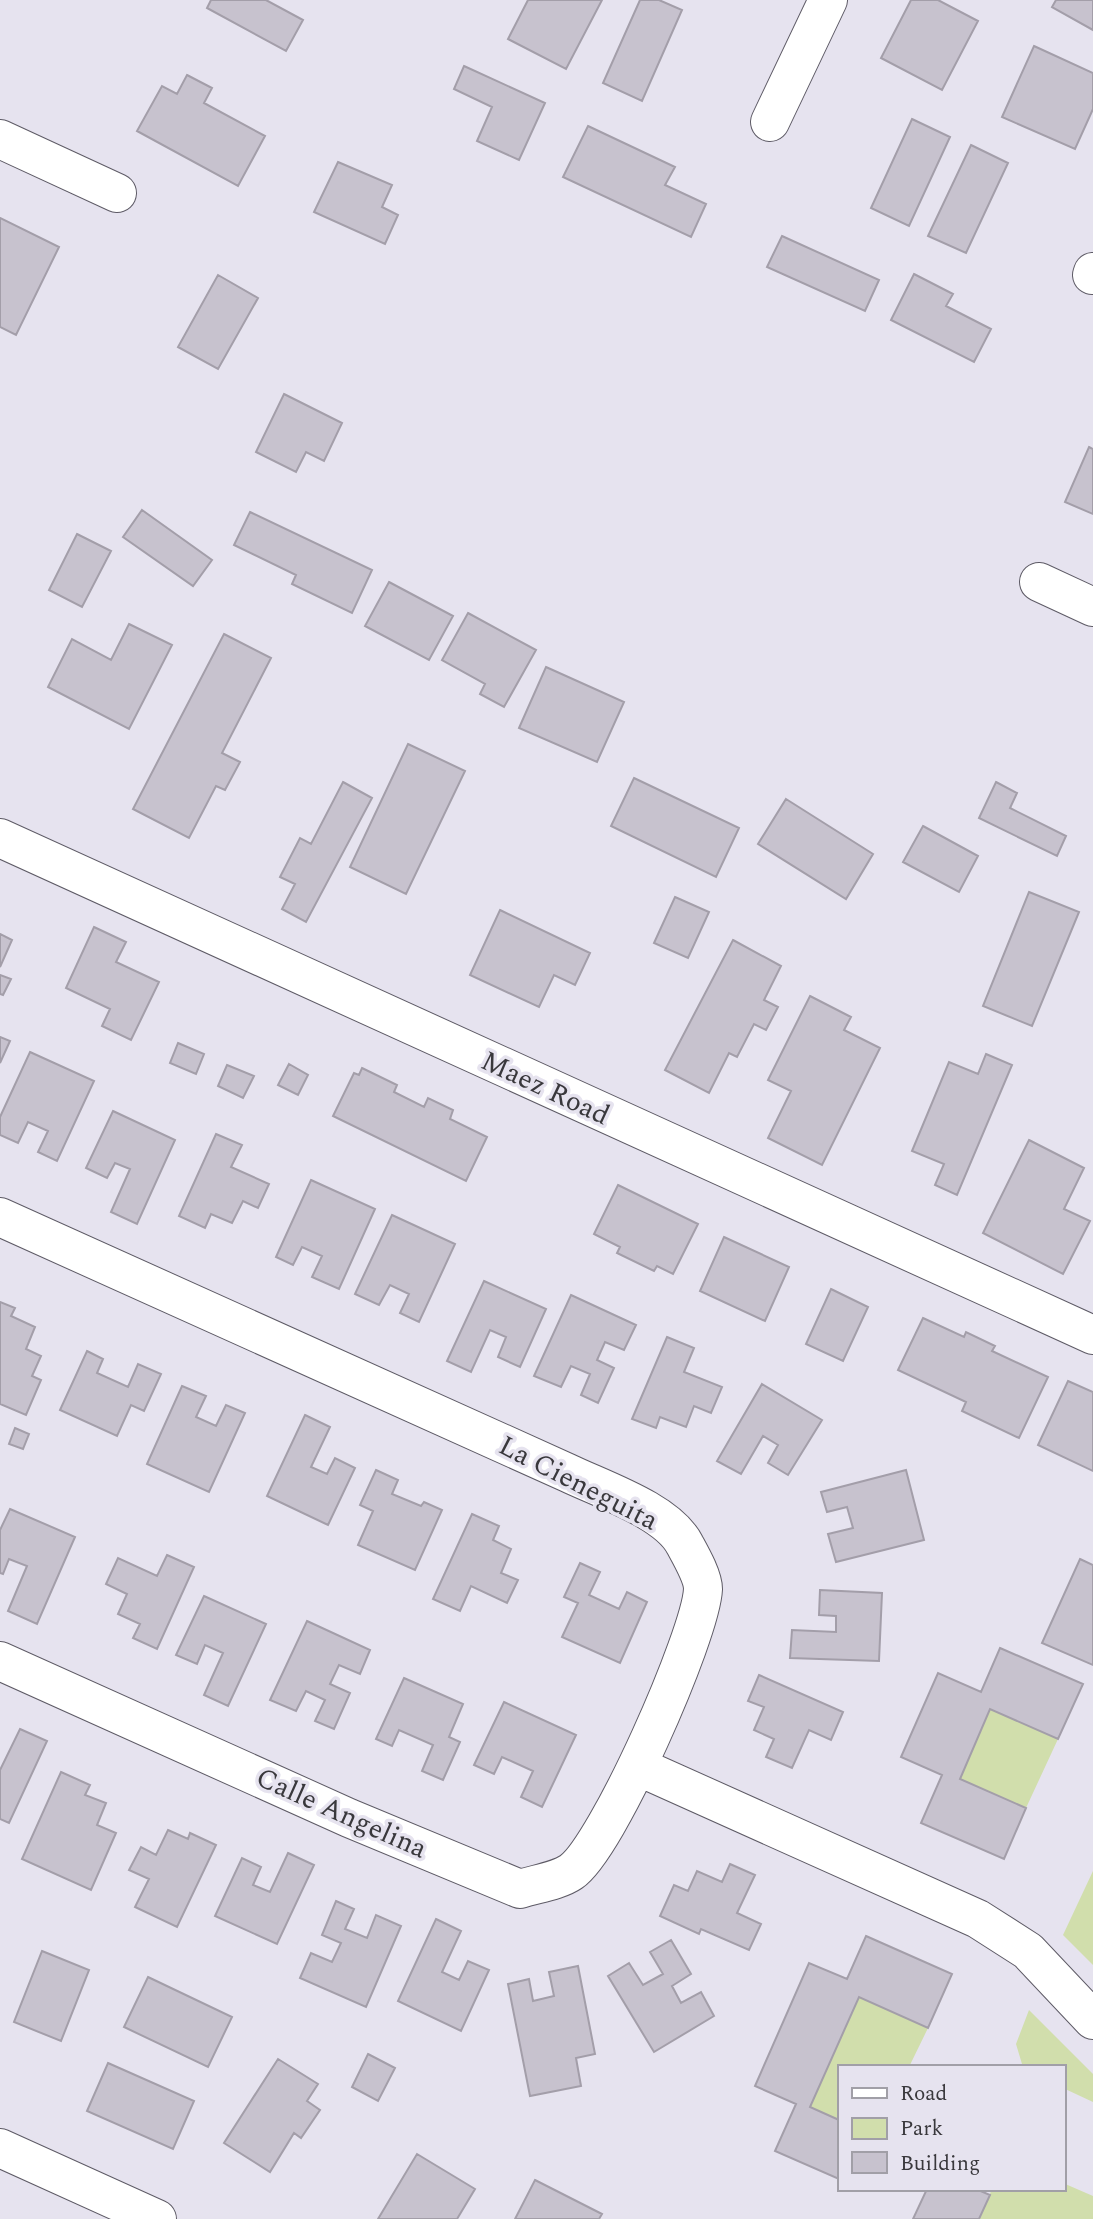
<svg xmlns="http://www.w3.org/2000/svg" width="1093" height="2219" font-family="Spectral,serif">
<rect width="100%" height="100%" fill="#e6e3ef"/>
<path fill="#d1deac" d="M990,1709l68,30 -32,69 -66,-29z
M1093,1871v94l-30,-30z
M859,1997l69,31 -19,39h-70v53l-29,-13z
M1029,2010l64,64v28l-30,-14v-21l-41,-3 -6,-20z
M1063,2183l30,13v23h-114l13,-30h71z"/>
<path fill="#c7c2ce" stroke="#a39ea9" stroke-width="2" d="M211,0h55l37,20 -17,31 -79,-43z
M528,0h74l-36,69 -58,-30z
M640,0h19l23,10 -40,91 -39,-18z
M911,0h27l40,21 -36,69 -61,-32z
M1056,0h37v30l-41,-23z
M1034,46l59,27v36l-18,40 -73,-32z
M464,66l81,37 -26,57 -42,-19 15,-34 -38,-18z
M187,75l25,13 -8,15 61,33 -27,50 -101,-55 25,-45 15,8z
M912,119l38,18 -41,89 -38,-18z
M588,126l87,41 -10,18 41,19 -15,33 -128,-60z
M971,145l37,18 -42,90 -38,-17z
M338,162l54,23 -10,22 16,8 -13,29 -71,-32z
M0,218l59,29 -43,88 -16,-8z
M782,236l97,44 -14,31 -98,-44z
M914,274l39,20 -7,12 45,23 -17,33 -83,-42z
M218,275l40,23 -40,71 -40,-22z
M284,394l58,29 -18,38 -18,-9 -10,20 -40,-20z
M1089,447l4,2v65l-28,-12z
M142,510l70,50 -19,26 -70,-49z
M250,512l122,58 -20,43 -60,-29 4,-9 -62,-30z
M77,534l34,17 -29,56 -33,-17z
M389,582l64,34 -24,44 -64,-34z
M468,613l68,37 -32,57 -24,-13 5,-10 -43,-24z
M129,624l43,21 -43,84 -81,-42 24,-48 39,21z
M224,634l47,24 -49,95 18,9 -15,28 -9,-4 -27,52 -56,-29z
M546,667l78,35 -27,60 -78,-34z
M408,744l57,27 -59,123 -56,-27z
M634,778l105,50 -23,49 -105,-51z
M343,782l29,16 -66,124 -24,-13 13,-25 -15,-7 20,-39 11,6z
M996,782l21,11 -7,15 56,28 -9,20 -78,-38z
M786,799l87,55 -27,45 -88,-55z
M923,826l55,30 -19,36 -56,-30z
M1029,892l50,20 -47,114 -49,-20z
M675,897l34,15 -21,46 -34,-15z
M500,910l90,43 -15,32 -21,-10 -15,32 -69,-32z
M94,927l32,15 -10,20 43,20 -28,58 -29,-14 8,-17 -44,-21z
M0,934l12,6 -12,27z
M733,940l48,26 -17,34 14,7 -12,23 -12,-6 -17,33 -8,-4 -20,40 -44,-23z
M0,975l11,4 -8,16 -3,-1z
M810,996l41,21 -7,13 36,18 -58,117 -54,-27 23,-47 -23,-11z
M0,1037l10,4 -10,22z
M178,1043l26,11 -8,20 -26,-11z
M30,1052l64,29 -37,80 -19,-9 10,-21 -20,-9 -10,21 -18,-8v-18z
M986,1054l26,11 -55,130 -22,-10 9,-21 -32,-13 37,-89 29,12z
M289,1064l19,11 -10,20 -20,-10z
M227,1065l27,11 -11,22 -25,-12z
M362,1068l35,17 -3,7 30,15 4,-9 25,12 -3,9 37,18 -21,44 -133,-65 21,-43 5,2z
M113,1111l62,29 -38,84 -26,-12 19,-43 -15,-6 -8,15 -21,-10z
M216,1134l26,11 -11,22 38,17 -11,24 -15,-7 -11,22 -21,-9 -6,14 -26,-12z
M1029,1140l55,28 -20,41 26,12 -27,53 -80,-41z
M311,1180l64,29 -36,80 -27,-12 10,-21 -20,-9 -9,18 -17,-8z
M618,1185l80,39 -25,50 -16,-8 -3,5 -37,-18 3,-6 -26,-13z
M392,1215l63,29 -36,78 -19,-9 9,-19 -19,-9 -11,20 -24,-11z
M724,1237l65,30 -24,54 -65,-30z
M484,1281l62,28 -26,58 -22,-10 8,-20 -16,-7 -19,42 -24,-11z
M831,1289l37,18 -25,54 -37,-17z
M571,1295l65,30 -12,25 -19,-8 -8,18 17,8 -16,35 -17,-8 9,-21 -19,-8 -10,21 -27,-11z
M0,1302l15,6 -4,8 24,11 -9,22 15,7 -9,20 9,4 -15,35 -26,-11z
M923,1318l41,19 2,-5 29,14 -3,5 56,26 -29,61 -57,-27 4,-9 -68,-32z
M667,1337l27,11 -10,24 38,15 -11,26 -17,-7 -8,21 -26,-10 -4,11 -24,-9z
M87,1351l16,8 -6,14 31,14 10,-23 23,10 -17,37 -13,-6 -14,31 -57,-26z
M1068,1381l25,11v79l-55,-26z
M762,1384l60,36 -34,55 -20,-12 10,-18 -15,-9 -22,38 -24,-13z
M182,1386l24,10 -10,21 20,9 10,-21 19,8 -36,79 -62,-28z
M305,1415l25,12 -19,40 16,7 8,-16 20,10 -27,57 -61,-29z
M15,1428l14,6 -6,15 -14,-5z
M376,1470l22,10 -6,14 29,12 3,-4 18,8 -27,60 -57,-25 15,-34 -13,-6z
M906,1470l18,70 -88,22 -8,-28 25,-6 -6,-21 -20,5 -6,-20z
M10,1509l65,28 -38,87 -29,-13 19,-45 -18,-7 -6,15 -3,-1v-43z
M472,1514l27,12 -6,14 18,9 -10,24 17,7 -11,23 -36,-17 -11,25 -27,-12z
M167,1555l27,12 -37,82 -24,-11 7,-14 -22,-10 9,-20 -21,-10 12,-26 39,18z
M1080,1559l13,6v100l-51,-22z
M580,1563l20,9 -11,23 30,14 8,-17 20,10 -27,61 -58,-26 16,-34 -14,-6z
M820,1590l62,3 -3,68 -89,-3 2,-28 44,2v-16l-17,-1z
M204,1596l62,28 -38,82 -24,-11 19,-42 -18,-8 -8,19 -21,-9z
M307,1621l63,29 -10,24 -21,-9 -9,19 20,9 -16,36 -19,-8 10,-21 -19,-9 -10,20 -26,-11z
M1000,1648l83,36 -25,55 -68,-30 -30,70 66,29 -22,51 -83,-36 21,-48 -41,-18 37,-84 43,19z
M759,1675l84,37 -12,28 -22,-10 -17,38 -26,-11 8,-18 -20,-9 10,-23 -16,-6z
M404,1678l59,26 -14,33 11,5 -17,38 -21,-9 11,-26 -34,-15 -7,16 -16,-7z
M504,1702l72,33 -34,72 -21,-10 12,-26 -31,-14 -8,17 -20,-9z
M20,1729l27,12 -38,82 -9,-4v-49z
M61,1772l29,13 -5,10 21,8 -9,22 19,8 -25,57 -69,-31z
M168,1830l20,9 2,-6 26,12 -39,82 -42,-20 14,-28 -20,-9 12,-23 15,8z
M288,1853l26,12 -37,79 -62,-28 27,-58 19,9 -8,18 17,7z
M730,1864l25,11 -18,38 24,11 -12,26 -48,-21 -2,5 -39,-18 14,-31 14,6 9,-20 25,11z
M336,1901l18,8 -9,20 22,9 9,-23 25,11 -35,81 -66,-29 11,-25 21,9 9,-19 -19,-8z
M436,1919l25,12 -19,41 17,8 9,-19 21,9 -28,61 -63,-30z
M866,1936l86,38 -24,54 -69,-31 -49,110 29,13v59l-64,-28 21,-47 -41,-18 54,-123 38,16z
M671,1940l20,34 -19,12 9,17 20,-11 13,24 -60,36 -46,-76 21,-13 14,22 20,-11 -13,-22z
M42,1951l47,19 -28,71 -47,-19z
M578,1966l17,88 -19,4 5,28 -51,10 -22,-112 21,-5 4,22 21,-5 -5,-24z
M148,1977l84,40 -24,50 -84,-40z
M368,2054l27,14 -17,33 -26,-14z
M278,2059l40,25 -11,17 13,9 -19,28 -7,-5 -24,39 -46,-29z
M108,2063l86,38 -21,48 -86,-38z
M417,2154l58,35 -18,30h-79z
M535,2180l67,34 -3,5h-84z
M927,2189h49l14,6 -11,24h-66z"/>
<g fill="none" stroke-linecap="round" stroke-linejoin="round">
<g stroke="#5e5b66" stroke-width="40">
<path id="street" d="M770,122l58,-122
M0,139l117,54
M1092,275l1,-3
M1039,582l54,25
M0,838l1093,497
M0,1217l568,256c33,16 100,38 117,72 6,11 18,32 18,44 -2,46 -96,259 -132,283 -13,9 -36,12 -51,17l-171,-71 -349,-157
M637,1766l341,153 50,32 65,69
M0,2148l157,71"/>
</g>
<use href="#street" stroke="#fff" stroke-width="38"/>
</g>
<g text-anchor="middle" stroke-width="7" stroke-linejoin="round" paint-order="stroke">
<g font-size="28" fill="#39383c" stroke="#e6e3ef">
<text transform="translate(546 1087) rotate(25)" y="10">Maez Road</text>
<text transform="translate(579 1482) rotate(27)" y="10">La Cieneguita</text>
<text transform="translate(342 1812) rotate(24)" y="10">Calle Angelina</text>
</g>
</g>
<rect x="838" y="2065" width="228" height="126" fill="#e6e3ef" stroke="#a19fa7" stroke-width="2"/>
<rect x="852" y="2088" width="35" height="10" fill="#ffffff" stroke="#a19fa7" stroke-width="2"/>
<text x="900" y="2100" font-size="21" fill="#39383c">Road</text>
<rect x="852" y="2118" width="35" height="21" fill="#d1deac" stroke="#a19fa7" stroke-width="2"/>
<text x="900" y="2135" font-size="21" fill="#39383c">Park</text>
<rect x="852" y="2152" width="35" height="21" fill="#c7c2ce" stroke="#a19fa7" stroke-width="2"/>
<text x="900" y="2170" font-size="21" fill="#39383c">Building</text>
</svg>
